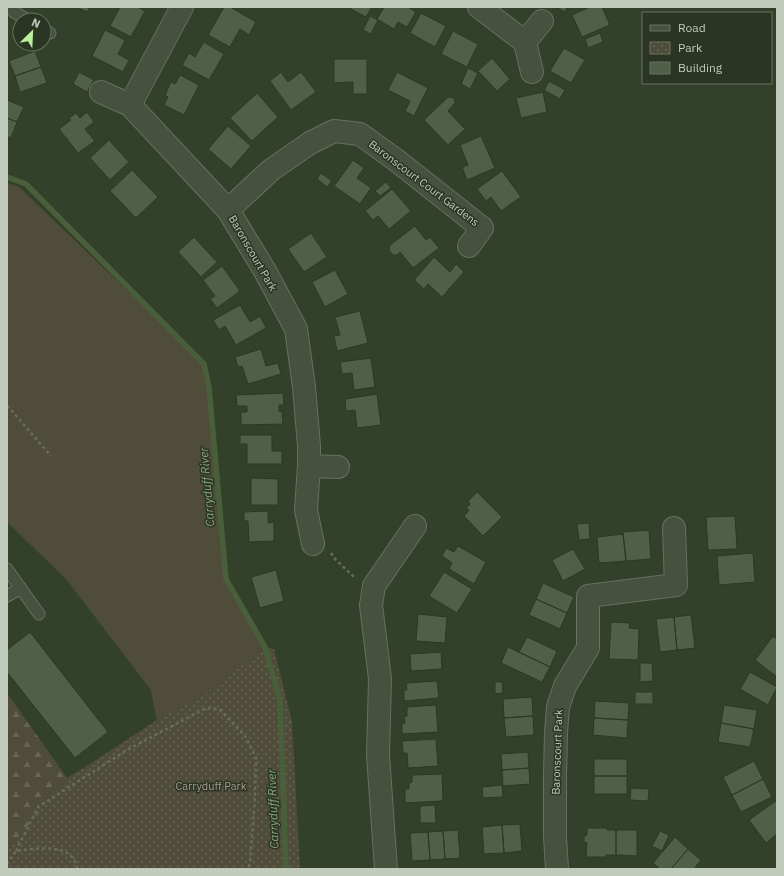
<svg xmlns="http://www.w3.org/2000/svg" width="784" height="876" font-family="'IBM Plex Sans',sans-serif">
<defs>
<pattern id="forest-firs" width="22" height="20" patternUnits="userSpaceOnUse"><rect width="22" height="20" fill="#4f4d39"/><path d="M5 1l3.5 6h-7zM16 11l3.5 6h-7z" fill="#676554"/></pattern>
<pattern id="park-dots" width="8" height="8" patternUnits="userSpaceOnUse"><rect width="8" height="8" fill="#4f4d39"/><path d="M2 2h.1M6 6h.1" fill="none" stroke="#676554" stroke-width="1.8" stroke-linecap="round"/></pattern>
</defs>
<rect width="100%" height="100%" fill="#33412a"/>
<path fill="#4f4d39" d="M7,183l12,4 185,177 5,23 17,192 39,68 -58,46 -50,27 -3,-14 -3,-16 -85,-111 -59,-57z"/>
<path fill="url(#forest-firs)" d="M7,693l60,85 -51,91h-9z"/>
<path fill="url(#park-dots)" d="M265,647l9,2 18,73 8,147h-293v-18l60,-73 17,-10 73,-48 50,-27z"/>
<g fill="none" stroke-linecap="round" stroke-linejoin="round">
<path stroke="#495f3b" stroke-width="5.5" d="M7,177l19,7 178,180 5,23 17,192 39,68 15,54 6,168"/>
</g>
<path fill="#506047" stroke="#2c3825" d="M76,7h14l-3,5z
M120,7h18l7,4 -14,26 -21,-11z
M224,7h6l26,15 -7,13 -9,-6 -10,18 -22,-12z
M347,7h25l-6,10z
M384,7h24l8,5 -9,15 -9,-5 -4,7 -17,-10z
M556,7h11l-2,5z
M590,7h12l8,18 -28,12 -10,-22z
M421,13l25,13 -11,21 -25,-14z
M370,16l8,4 -7,14 -8,-4z
M105,30l20,10 -7,14 11,6 -6,12 -31,-16z
M453,31l25,13 -11,23 -26,-13z
M600,33l3,9 -15,6 -3,-9z
M204,42l20,12 -15,26 -27,-15 7,-12 6,4z
M564,48l21,12 -14,23 -21,-12z
M35,51l6,16 -26,9 -6,-15z
M492,58l18,21 -13,12 -19,-20z
M334,59h33v35h-14v-12l-19,1z
M41,67l6,16 -27,9 -5,-16z
M468,68l10,5 -8,16 -9,-5z
M79,72l15,8 -7,12 -14,-8z
M281,72l7,10 13,-10 15,20 -25,18 -21,-29z
M397,72l31,16 -14,28 -9,-5 5,-10 -22,-11z
M180,75l19,10 -15,30 -20,-10 4,-8 -3,-2 6,-13 4,2z
M549,81l16,9 -5,9 -16,-9z
M543,92l4,20 -26,6 -5,-20z
M257,93l21,24 -26,24 -22,-23z
M449,97l5,1 1,5 -7,8 17,18 -17,16 -24,-25 23,-22z
M7,100l17,7 -7,15 -10,-4z
M87,112l7,10 -9,7 10,12 -17,12 -19,-24 12,-9 -2,-2 7,-5 4,5z
M7,118l10,4 -6,16 -4,-2z
M228,126l23,20 -20,23 -23,-20z
M481,136l14,32 -28,12 -5,-13 6,-2 -8,-20z
M109,140l20,22 -19,18 -20,-22z
M353,160l11,8 -7,10 14,10 -11,16 -26,-18z
M132,170l26,27 -22,21 -26,-27z
M502,171l19,26 -20,14 -10,-14 -5,4 -9,-12z
M321,173l11,8 -5,6 -10,-8z
M386,182l5,6 -11,8 -5,-5z
M392,189l19,22 -22,18 -11,-13 -5,4 -8,-9z
M415,226l11,14 4,-3 9,11 -26,20 -13,-16 -3,3h-4l-3,-3 -1,-3 1,-4z
M311,233l16,24 -23,15 -16,-23z
M194,237l23,25 -16,15 -23,-25z
M434,257l16,15 6,-8 8,8 -22,25 -14,-13 -4,5 -10,-9z
M222,266l18,25 -23,17 -7,-9 5,-3 -12,-16z
M335,270l13,24 -23,13 -13,-25z
M240,305l10,17 10,-6 6,12 -30,17 -11,-19 -6,4 -6,-10z
M360,311l8,32 -31,8 -3,-15 6,-1 -5,-18z
M261,349l5,17 12,-3 3,11 -33,10 -6,-18 -4,1 -3,-10z
M371,358l4,29 -21,3 -2,-17 -10,1 -2,-12z
M283,393l1,12h-5v6l3,1 1,12 -42,1v-13h6v-6h-10l-1,-11z
M377,394l4,31 -24,3 -2,-18 -9,1 -1,-12z
M240,435h32v16h10v13h-35v-20h-7z
M251,478l27,1v26h-27z
M477,492l25,25 -19,19 -19,-20 5,-6 -3,-2 4,-4 -2,-3z
M268,511v12l6,-1v19l-25,1 -1,-21h-4v-9z
M735,516l2,33 -29,1 -2,-33z
M589,523l1,16 -11,1 -2,-16z
M649,530l2,29 -25,2 -3,-29z
M623,534l3,27 -27,2 -2,-26z
M458,546l28,16 -12,22 -25,-15 3,-6 -10,-7 4,-8 8,4z
M573,549l12,20 -22,12 -11,-21z
M753,553l2,29 -36,3 -2,-29z
M276,570l8,31 -24,7 -9,-31z
M444,572l28,17 -15,24 -28,-17z
M543,583l31,14 -7,16 -31,-14z
M536,599l31,14 -7,16 -31,-14z
M418,614l29,3 -2,26 -29,-2z
M691,615l4,33 -18,2 -3,-33z
M674,617l3,33 -17,2 -4,-33z
M611,622l19,1 -1,5 10,1 -1,31 -29,-1z
M30,632l78,100 -33,26 -68,-86v-22z
M773,636l4,3v38l-22,-17z
M527,637l30,14 -7,16 -31,-15z
M508,647l42,20 -8,15 -41,-19z
M441,652l1,17 -31,2 -1,-17z
M640,663h12l1,18 -13,1z
M750,672l27,15 -9,18 -28,-16z
M437,681l2,17 -35,3v-11h3l-1,-7z
M495,682h7l1,11 -8,1z
M635,692h18v12h-18z
M532,697l1,19 -29,2 -1,-19z
M595,701l34,2 -1,17 -34,-2z
M436,705l2,27 -36,2v-11h3l-1,-6 3,-1v-9z
M724,705l33,5 -3,19 -33,-6z
M533,716l1,19 -28,2 -2,-19z
M594,718l34,2 -1,18 -34,-3z
M721,723l33,6 -4,18 -32,-5z
M436,739l2,27 -30,2 -1,-15h-4l-1,-12z
M528,752l1,16 -27,2 -1,-16z
M594,759h33v17h-33z
M754,761l9,18 -31,16 -9,-18z
M529,768l1,16 -27,2 -1,-16z
M442,774l1,27 -38,2v-14h4v-6l3,-1v-7z
M594,776h33v18h-33z
M763,779l9,18 -31,15 -9,-17z
M502,785l1,12 -20,1 -1,-11z
M631,788l18,1 -1,12 -18,-1z
M777,800v34l-11,9 -17,-23z
M435,805l1,18h-16v-17z
M520,824l2,27 -18,2 -2,-28z
M502,825l2,28 -20,1 -2,-27z
M587,828h20v2h9v25h-10v2h-20l1,-14 -3,-1v-6l3,-1z
M458,830l2,28 -15,1 -2,-28z
M616,830h21v26l-21,-1z
M443,831l2,28 -15,1 -2,-28z
M660,831l9,4 -7,16 -10,-5z
M428,832l2,28 -18,1 -2,-28z
M675,837l13,12 -17,20h-11l-7,-6z
M688,849l13,11 -7,9h-23z"/>
<g fill="none" stroke-linecap="round" stroke-linejoin="round">
<g stroke="#66715f" stroke-width="13">
<path id="service" d="M11,7l3,5 14,8
M44,30l6,3
M7,569l32,45
M7,596l14,-8"/>
</g>
<g stroke="#66715f" stroke-width="24">
<path id="minor" d="M479,7l46,35
M532,72l-7,-30 17,-21
M101,92l29,13 98,105 37,61 31,58 8,58 5,59v19l-3,45 7,34
M130,105l52,-98
M228,210l43,-40 39,-27 24,-12 26,3 36,26 86,68 -13,18
M309,466l29,1
M386,869l-8,-114 2,-76 -9,-74 3,-19 41,-60
M557,869l-2,-32v-62l1,-42 2,-26 7,-21 23,-38v-52l88,-11 -2,-57"/>
</g>
<path stroke="#696c59" stroke-width="2.5" stroke-dasharray="3 3" stroke-linecap="butt" d="M7,406l5,5 39,45
M331,553l4,6 20,19
M16,851l22,-44 89,-57 79,-42 13,1 26,27 11,22 -1,38 -5,67 -2,6
M7,864l9,-13c15,-2 46,-7 56,6 3,3 4,8 6,12"/>
<use href="#service" stroke="#46513e" stroke-width="11"/>
<use href="#minor" stroke="#46513e" stroke-width="22"/>
</g>
<g text-anchor="middle" stroke-width="3" stroke-linejoin="round" paint-order="stroke">
<g font-size="11" fill="#c1cbbb" stroke="#2a3623">
<text transform="translate(424 183) rotate(37)" y="4">Baronscourt Court Gardens</text>
<text transform="translate(253 253) rotate(60)" y="4">Baronscourt Park</text>
<text transform="translate(557 752) rotate(-88)" y="4">Baronscourt Park</text>
</g>
<g font-size="11" fill="#ad9891" stroke="#2a3623">
<text x="211" y="790">Carryduff Park</text>
</g>
<g font-size="12" font-style="italic" fill="#8ba579" stroke="#2a3623">
<text transform="translate(207 487) rotate(-95)" y="4">Carryduff River</text>
<text transform="translate(273 809) rotate(-92)" y="4">Carryduff River</text>
</g>
</g>
<rect width="784" height="876" fill="none" stroke="#c1cbbb" stroke-width="16"/>
<rect x="642" y="12" width="130" height="72" fill="#2a3623" stroke="#667260"/>
<rect x="650" y="25" width="20" height="6" fill="#46513e" stroke="#667260"/>
<text x="678" y="32" font-size="12" fill="#c1cbbb">Road</text>
<rect x="650" y="42" width="20" height="12" fill="url(#park-dots)" stroke="#667260"/>
<text x="678" y="52" font-size="12" fill="#c1cbbb">Park</text>
<rect x="650" y="62" width="20" height="12" fill="#506047" stroke="#667260"/>
<text x="678" y="72" font-size="12" fill="#c1cbbb">Building</text>
<g transform="translate(32 32) rotate(24)"><circle r="19" fill="#2a3623" stroke="#667260"/>
<path d="M0-3L7 15L0 10L-7 15Z" fill="#bbee9d"/>
<text y="-6" font-size="11" font-weight="bold" text-anchor="middle" fill="#c1cbbb">N</text>
</g>
</svg>
